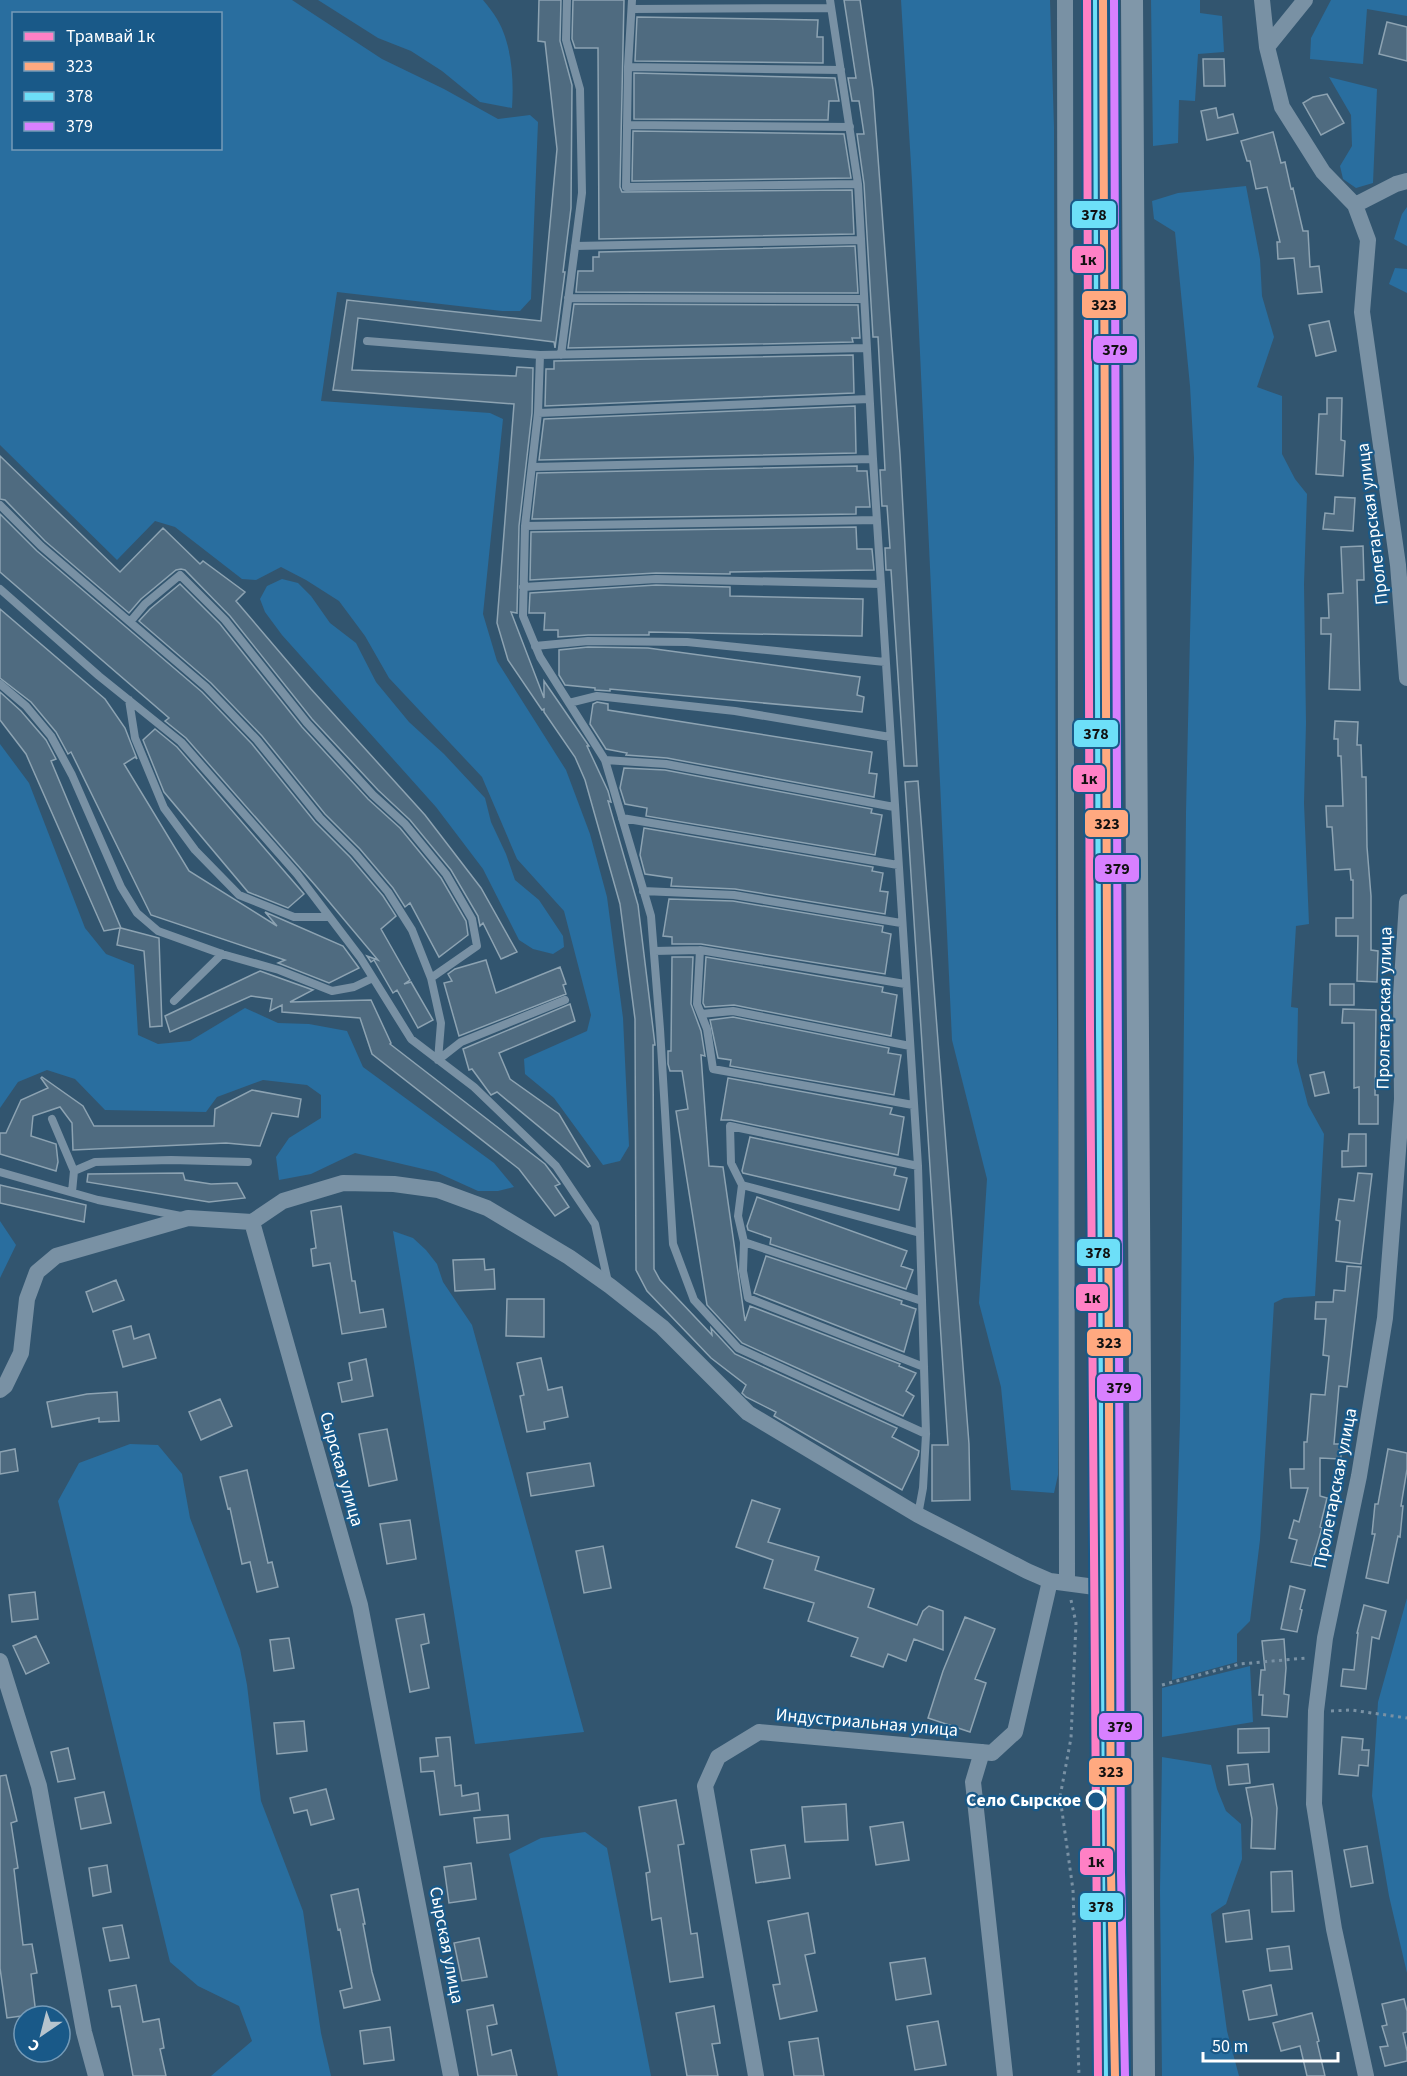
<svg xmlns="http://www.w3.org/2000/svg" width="1407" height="2076" font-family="'Source Sans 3',sans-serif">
<rect width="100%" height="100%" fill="#32556f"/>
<path fill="#296e9f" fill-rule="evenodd" d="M0,0h292l90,59 62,30 54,30 32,-4 8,7 -7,177 -11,12h-18l-165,-19 -16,109 169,12 13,6 -20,195 14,47 69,109 24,64 17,63 16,121 6,128 -9,15 -17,4 -49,-67 -29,-24 -1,-15 63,-28 4,-16 -27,-104 -47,-52 -35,-82 -93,-99 -24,-42 -26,-35 -33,-21 -25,-13 -25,13 -14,-1 -67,-52 -20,-6 -38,39 -117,-115zM14,14h206v134h-206z
M318,0h165c5,6 10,12 14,19 15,25 17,61 15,89l-32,-6 -38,-31 -31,-20 -33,-13z
M901,0h149l4,127 2,794 4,389 -2,165 -4,18 -43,-3 -10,-103 -22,-84 8,-124 -35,-139 -40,-859z
M1151,0h49v13l22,3 2,36 -26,2 -3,47 -16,-1 -1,43 -25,3z
M1331,0h76v16l-40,-7 -4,55 -53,-5 1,-21z
M1329,77l48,12 -4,94 -17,5 -13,-9 -3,-13 12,-20 -1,-31z
M1246,186l14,73 2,37 12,41 -17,50 25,9v58l13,25 12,15 -3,90 2,139 -2,80 5,121 -13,2 -5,81 7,1 -1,54 11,43 16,29 -9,162 -31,2 -10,5 -14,237 -10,81 -13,13v28l-65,18 8,-259 6,-608 8,-355 -4,-72 -15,-154 -21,-13 -2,-18 26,-8z
M1407,207v39l-13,-7 8,-25z
M1395,268l12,1v24l-18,-9z
M282,579l16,4 13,13 19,27 26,20 20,39 33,40 35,32 41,44 6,24 15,32 9,26 24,20 24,36 1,11 -11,7 -20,-5 -14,-9 -36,-71 -47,-62 -154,-172 -17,-23 -5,-13 7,-13z
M0,744l29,39 56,145 21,26 28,11 4,70 20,9 32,-3 55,-33 33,15 31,1 38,7 16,36 131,96 20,24 -16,4h-20l-42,-19 -81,-19 -44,21 -32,6 -3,-23 13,-19 32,-20v-23l-14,-10 -44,-5 -46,17 -11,15 -101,-2 -30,-31 -28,-9 -29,12 -18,26z
M0,1221l16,24 -16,33z
M393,1231l20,7 13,12 11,14 6,18 29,43 112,407 -109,12z
M130,1444l28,1 24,29 8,44 50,131 7,36 14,116 42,110 18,122 10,43h-120l41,-35 -13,-35 -41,-20 -28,-24 -112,-461 21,-38z
M1407,1598v375l-18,-77 -17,-100 6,-94z
M1250,1666l3,56 -91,15v-49z
M1162,1757l49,8 6,24 9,22 15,13 1,35 -16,45 -15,10 16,117 12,45h-77l-2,-185z
M585,1832l22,16 44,228h-93l-49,-222 32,-16z"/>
<path fill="#4f6b80" stroke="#8da3b2" stroke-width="1.5" d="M539,0h22l-1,41 12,44 -1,123 -8,64h2l-10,76 -1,-6 -196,-24 -6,52 164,6 1,-9 16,1 -1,45 -13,113 -2,87 -6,-1 33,86v-17l45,65h-2l21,45 3,11 -3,-1 30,104 17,140h-2l1,224 6,11 52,55 -1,-7 24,26 162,74 -5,9 27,14 -1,5 -16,34 -128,-74 2,-4 -30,-15 -4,-4 4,-8 -35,-27 -64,-67 -11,-21 -1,-251 -15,-115 -35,-124 -10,-23 -31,-45v-3l-2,1 -34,-50 -11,-37 17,-219 -181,-14 14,-90 194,21 16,-172 -12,-107 -7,-1z
M573,0h51l-4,187 2,5 230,-2 2,44 -255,5 -1,-191h-23l-3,-9z
M844,0h16l13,90 27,364 17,312h-13l-13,-196h-5l-1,-22h5l-3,-42h-5l-2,-36h5l-7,-133h-5l-9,-153 -7,-50h7l-5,-33h-7l-4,-23h8z
M637,17l181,3 -1,17h6v26l-188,-2z
M1387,22l20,5v34l-28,-7z
M1203,59h21l1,27h-21z
M634,73l201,5 4,23h-10l-1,19 -194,-1z
M1327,94l17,29 -23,12 -18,-32 10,-6z
M1216,108l2,10 15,-4 5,19 -31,7 -6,-29z
M633,131l211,3 7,44 -219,3z
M1273,132l8,31 4,-1 6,27 2,-1 10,43h5l2,36 9,-1 3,26 -24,2 -4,-36 -16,1 -1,-17h3l-13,-55 -11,2 -6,-28h-3l-6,-20z
M855,246l3,47 -282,-1 2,-21h15v-14h6v-5z
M574,304l284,1 2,33h-8l1,4 -285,6z
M1329,321l7,30 -20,5 -7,-31z
M853,355l1,38 -309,13 1,-37h8v-8z
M1327,398h15l-1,42 4,1 -2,35 -27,-2 3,-60h8z
M855,406l1,47 -317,7 5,-41z
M0,456l120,116 43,-44 37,36 3,-3 42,31 -9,9 75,88 114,126 56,73 36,64 -16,7 -18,-36 -3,3 -2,-10 -27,-46 -41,-50 -32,-30 -66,-71 -82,-103 -45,-46 -4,-1 -5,1 -35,29 -12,14 -84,-72 -40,-41 -5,-1z
M857,466v5h10l3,36h-14v7l-324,5 5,-46z
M1335,497l20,1 -2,33 -30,-2 2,-16 9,1z
M0,514l37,37 165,141 50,52 63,78 35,35 33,39 13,20 -15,13 29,51 -6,4 7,-2 22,38 -15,8 -21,-38 -4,3 -19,-33 -3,2 -4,-6 11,4 -63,-75 -129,-147 -21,-17 4,-3 -169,-146z
M856,527l1,22h15l2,21 -144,2v2l-74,-1 -126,7 1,-48z
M1363,546l1,34h-7l3,110 -31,-1 2,-55h-10v-16h8l-1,-24 15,-1 -2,-46z
M180,584l40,40 82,103 66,72 32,29 41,50 25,43 2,14 -29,22 -29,-54 -5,4 -12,-19 -33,-39 -35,-35 -63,-78 -51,-53 -72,-62 11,-12z
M656,585l74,2v9l133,3 -1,37 -213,-4v3h-61l-30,2v-7h-14l1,-17h-16l1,-20z
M0,609l105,90 20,29 12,31 -2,-2 -11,7 65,107 88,55 -12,-14 78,34 16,22 -30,15 -51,-20 7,-3 -134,-45 -80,-163 -3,2 -12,-22 -25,-30 -31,-24z
M588,647l60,1 212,29 -3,18 7,2 -2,15 -252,-23v2l-15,-1v-2l-30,-3 -6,-10v-25z
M0,692l21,19 25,29 10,19 -5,2 70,167 38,10 3,88 -12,1 -6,-76 -27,-6 3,-17 -16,3 -78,-177 -26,-34z
M597,702l11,2v6l264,42 -3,21 8,1 -3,23 -207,-39 -41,-3 1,-2 -21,-4 -16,-25 3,-20z
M1335,721l23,1 -1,23h4l1,32h4l1,70 4,49v54l7,1 -1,31 -20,-1 1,-45h-22v-18h17v-38h-2l-1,-11 -15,1 -3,-43h-5l-1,-21h17l-2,-50h-3v-17h-4z
M155,729l22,18 127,147 -16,14 -40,-16 -84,-100 -21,-52z
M624,768l41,2 207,39 -1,4 11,2 -7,40 -229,-39 1,-8 -22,-4 -5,-16z
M918,781l51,663 1,56 -38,1v-56h16l-43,-663z
M644,828l229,39 -1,4 11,2 -3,18 8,1 -3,22 -150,-25 -64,-3 1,-8 -27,-4 -5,-19z
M669,899l64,2 150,25 -1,6 9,2 -6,40 -184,-30h-29v-7l-9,-1z
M672,957h21l-2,47 10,27 4,25 -4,-1 8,111 14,1 22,154 5,-15 150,58 -1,2 17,7 -10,18 8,5 -11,20 -161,-73 -35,-38 -31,-194 12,-2 -6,-38h-12l-2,-7v-13h3z
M706,957l177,30 -1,5 15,3 -6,41 -157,-31 -29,2 -2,-4z
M486,960l10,33 64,-26 6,17 -3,1 3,9 -107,42 -15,-53 8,-2 -4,-7 7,-5z
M260,971l53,19 -23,12 81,-2 20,43 -1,1 155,120 15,20 -5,2 14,21 -14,9 -36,-47 -147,-115 -12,-36 -78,-6v-7l-12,6 2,-12 -21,-3 -81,36 -5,-16z
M1330,984h24v21h-24z
M570,1004l5,17 -76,32 11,26 49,35 31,52 -2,1 -91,-75 -6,3 -19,-26 -3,1 -6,-21z
M1343,1009l33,1 -1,85h3v29h-19v-37l-5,1v-65h-12z
M733,1017l156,31 -1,5 13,2 -7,40 -164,-29 1,-6 -13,-2 -8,-38z
M1324,1072l5,21 -14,3 -5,-21z
M42,1077l41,29 11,20h120l1,-17 37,-19 49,9 -3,18 -26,-4 -12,33 -34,-3 -153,7 -1,-27 -12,-16 -27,9 -2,20 25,8 2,18 -2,9 -56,-17v-21h6l15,-33 27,-12 -7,-10z
M728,1078l164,30 -2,6 14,3 -6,38 -167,-35h-10z
M1349,1134h17v32l-24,1v-16h6z
M750,1137l146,31 -2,7 13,3 -8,32 -156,-37 -1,-2z
M183,1173l2,7 26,4 26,-1 8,15 -36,4 -122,-20 1,-8z
M1358,1173l14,1 -11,90 -25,-3 4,-40 -4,-1 3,-21 15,2z
M0,1185l86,20 -2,17 -84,-19z
M757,1197l150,54 -6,15 12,4 -7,19 -136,-45 1,-6 -23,-8 -1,-4z
M341,1206l11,75h3l5,32 23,-4 3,18 -44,7 -12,-71 -17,3 -2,-17 5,-1 -5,-37z
M766,1256l136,45 -1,3 15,5 -12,43 -150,-59z
M484,1259l1,11 9,-1 1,20 -40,2 -2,-31z
M1347,1266l14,1 -14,120 -8,-1 -5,58h7v15l-21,-1v38l7,2 -7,29 2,1 -11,38 -20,-4 6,-22 -8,-2 5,-18 5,2 9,-34h-17l-1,-19h14v-27h3l4,-48 14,1 4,-39 -6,-1 3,-36h-11l1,-17h17l1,-12 11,1z
M116,1280l8,20 -31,12 -7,-20z
M507,1299h37v38l-38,-1z
M131,1326l3,13 15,-5 7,24 -33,9 -10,-36z
M541,1358l7,32 14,-3 6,30 -24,5 1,7 -18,3 -7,-36 4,-1 -7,-32z
M366,1359l7,37 -31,6 -4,-19 14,-3 -3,-17z
M117,1392l2,29 -20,1v-4l-47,9 -5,-25 40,-8z
M220,1399l12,27 -31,14 -12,-28z
M387,1429l10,51 -28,6 -10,-52z
M15,1449l3,22 -18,3v-22z
M1388,1449l19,4v16l-6,37h2l-3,31 -2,-1 -10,47 -22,-5 9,-44h-3l3,-30h3z
M590,1463l4,23 -63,10 -4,-23z
M247,1470l21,93 4,-1 6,25 -21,5 -7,-30 -8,2 -12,-56 -2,1 -8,-32z
M752,1500l28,9 -12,33 51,15 -4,13 59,19 -6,18 49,18 6,-14 6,-5 14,5v39l-29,-11 -8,22 -18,-7 -5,13 -32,-11 7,-18 -50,-17 6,-18 -50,-15 9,-28 -37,-13z
M410,1520l6,39 -29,5 -7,-40z
M603,1546l8,42 -27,5 -8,-42z
M1290,1586l15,4 -5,19 2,1 -5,22 -16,-3z
M35,1592l3,27 -26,3 -3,-27z
M1364,1605l22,6 -7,28 -7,-2 -6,52 -25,-3 2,-17 11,1 4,-37h-1z
M424,1614l5,29 -8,2 8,43 -19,4 -14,-73z
M965,1617l30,12 -20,50 11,4 -16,49 -42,-14 15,-47z
M36,1636l13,27 -23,11 -13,-28z
M289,1638l5,30 -20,3 -4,-31z
M1284,1639l2,29 -2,26 5,1 -2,22 -25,-2 1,-20h-4l2,-25h4l-3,-29z
M304,1721l3,30 -30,3 -3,-31z
M1269,1728v24l-31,1v-24z
M450,1737l5,49 6,-1 1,11 16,-3 2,17 -40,5 -6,-44 -13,1 -1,-14 18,-2 -2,-18z
M1342,1737l21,2 -1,11h7l-1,16 -9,-1 -1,11 -19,-2z
M68,1748l7,31 -17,3 -7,-30z
M1248,1764l2,19 -21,2 -2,-19z
M6,1775l11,46 -6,2 7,45 -4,1 9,76 9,-1 5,29 -6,1 5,40 -29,4 -7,-50v-192z
M1273,1784l4,24 -2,41 -24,-1 1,-29 -6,-31z
M326,1789l8,30 -23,6 -4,-15 -13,3 -4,-15z
M104,1792l7,31 -30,6 -6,-31z
M676,1800l8,44 -6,1 13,89 6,-1 6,44 -33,5 -9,-64 -9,2 -6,-47 4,-1 -11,-65z
M846,1804l2,36 -43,2 -3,-35z
M508,1815l2,24 -33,4 -3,-25z
M903,1822l6,38 -33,5 -6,-38z
M785,1845l5,33 -34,5 -5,-33z
M1367,1846l6,37 -22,4 -7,-37z
M471,1863l5,36 -27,4 -5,-36z
M107,1865l4,27 -18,4 -4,-28z
M1292,1871l2,40 -22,1 -1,-40z
M358,1889l7,35h-2l9,48 8,28 -36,8 -4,-17 12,-3 -12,-59 -2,1 -7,-35z
M1249,1910l3,29 -26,3 -3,-28z
M808,1913l7,40 -10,2 12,56 -37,8 -7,-34 7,-1 -12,-63z
M122,1925l7,33 -19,3 -7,-33z
M479,1938l8,39 -25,4 -8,-38z
M1289,1946l3,23 -22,2 -3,-22z
M925,1958l6,36 -35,6 -6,-37z
M136,1985l7,37 16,-3 5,29 -4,1 6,27h-33l-13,-70 -8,1 -3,-17z
M1271,1985l6,30 -28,5 -6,-29z
M1404,1999l3,12v21l-4,1 4,18v10l-22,5 -5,-19 8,-1 -6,-20 5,-1 -5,-21z
M493,2005l4,19 -10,2 5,29 19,-5 6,26h-39l-11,-66z
M714,2006l6,37 -8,1 6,32h-31l-11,-63z
M1312,2013l7,28 -2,1 8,34h-18l-7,-30 -19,5 -8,-28z
M938,2021l8,44 -31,5 -8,-44z
M390,2027l4,33 -30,4 -4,-33z
M818,2038l6,38h-30l-5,-34z"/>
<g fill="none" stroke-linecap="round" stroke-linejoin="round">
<path stroke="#7991a4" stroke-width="3" stroke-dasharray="3 4.5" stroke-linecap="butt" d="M1071,1600l5,23 -5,115 -11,59 13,93 6,186
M1162,1685l78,-21 66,-6
M1331,1711l20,-1 56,8"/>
<path stroke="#7991a4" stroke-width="8" d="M632,0l-4,67 -2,120 232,-3
M830,0l28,184 15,275 45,707 8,268 -3,54 -5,27
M632,9l199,-1
M628,67l213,3
M627,125l223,2
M575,246l286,-6
M568,298l296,1
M367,341l173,14 326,-7
M540,355l-2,58 -13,113 -2,90 17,41 65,103 46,156 9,113 13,215 21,56 44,48 188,86
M561,355l21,-162 -2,-104 -14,-49 1,-40
M538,413l331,-14
M533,467l340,-8
M0,505l41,41 165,141 51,53 63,78 35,35 33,39 24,38 19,48 10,45 -3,37
M525,526l352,-6
M523,587l133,-8 225,5
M0,589l99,87 82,66 116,132 63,83 51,82 63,48 82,79 39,58 13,58
M130,622l15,-18 35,-29 45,45 82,103 66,72 32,29 41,50 26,45 5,27 -46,32
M535,646l53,-5 99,1 198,20
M0,684l26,22 25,30 21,39 49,112 16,26 21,18 64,23 57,16 53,21 22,-4 19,-9
M129,700l6,38 29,70 31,42 44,45 55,22h35
M569,703l28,-7 138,15 155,26
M605,760l61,4 228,43
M622,818l276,47
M643,891l91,4 167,28
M700,950l-3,54 10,25 6,40 200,36
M654,951l46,-1 205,34
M174,1001l48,-47
M701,1014l32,-3 177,35
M438,1060l23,-18 104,-42
M52,1119l22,52 -2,21
M918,1166l-188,-40 1,37 11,22 -4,31 6,26 -1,29 5,27 176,69
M74,1171l21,-9 76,-2 77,2
M0,1172l98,28 83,16
M742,1185l178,48
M744,1242l178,59"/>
<path stroke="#7991a4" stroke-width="16" d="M1065,0l2,1583
M1262,0l5,47 15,60 41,65 32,33 13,35 -6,72 36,253 9,113
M1267,47l38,-47
M1355,205l41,-21 11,-3
M252,1222l31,-21 60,-18 51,1 44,6 49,18 82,49 41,29 52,41 86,86 170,102 109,56 23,10 60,8
M0,1390l5,-4 16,-33 6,-54 10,-27 19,-16 132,-38 64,4 108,383 91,471
M0,1661l39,125 45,246 12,44
M982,1752l-9,30 32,294
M756,2076l-51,-290 13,-29 41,-25 233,21 23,-21 35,-151
M1366,2076l-32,-147 -20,-125 2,-93 9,-73 34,-162 26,-158 17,-219 -1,-103 6,-94"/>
<path stroke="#8097a9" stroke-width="22" d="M1103,0l8,1873 4,203
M1132,0l12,2076"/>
<g stroke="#195988" stroke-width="12">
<path id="bus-1" d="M1103,0l8,1873 4,203"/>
</g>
<g stroke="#195988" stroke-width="12">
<path id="bus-2" d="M1093,0l8,1873 3,203"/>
</g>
<g stroke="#195988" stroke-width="12">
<path id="bus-3" d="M1114,0l7,1873 4,203"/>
</g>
<use href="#bus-1" stroke="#ffa980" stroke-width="8"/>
<use href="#bus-2" stroke="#6ddff8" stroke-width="8"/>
<use href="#bus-3" stroke="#d880ff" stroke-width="8"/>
<g stroke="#195988" stroke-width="12">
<path id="tram-1" d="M1087,0l3,1029 8,1047"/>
</g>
<use href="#tram-1" stroke="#ff80c5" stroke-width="8"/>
</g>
<circle fill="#195988" stroke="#fff" stroke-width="3" cx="1096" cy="1800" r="9"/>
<g text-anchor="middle" stroke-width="4.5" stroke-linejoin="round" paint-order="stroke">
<g font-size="18" fill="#fff" stroke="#195988">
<text transform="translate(1372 524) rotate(-97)" y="6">Пролетарская улица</text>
<text transform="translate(1384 1008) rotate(-89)" y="6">Пролетарская улица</text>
<text transform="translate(342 1469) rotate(74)" y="6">Сырская улица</text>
<text transform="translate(1335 1488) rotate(-79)" y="6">Пролетарская улица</text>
<text transform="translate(867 1722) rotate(5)" y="6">Индустриальная улица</text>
<text transform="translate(447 1945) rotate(79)" y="6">Сырская улица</text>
</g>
<g font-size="18" font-weight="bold" fill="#fff" stroke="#195988" text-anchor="end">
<text x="1081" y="1806">Село Сырское</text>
</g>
</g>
<g stroke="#195988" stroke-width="2">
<rect x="1071" y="200" width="46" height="29" rx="6" fill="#6ddff8"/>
<rect x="1071" y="245" width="34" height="29" rx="6" fill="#ff80c5"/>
<rect x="1081" y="290" width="46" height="29" rx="6" fill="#ffa980"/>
<rect x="1092" y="335" width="46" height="29" rx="6" fill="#d880ff"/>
<rect x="1073" y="719" width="46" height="29" rx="6" fill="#6ddff8"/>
<rect x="1072" y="764" width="34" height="29" rx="6" fill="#ff80c5"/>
<rect x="1084" y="809" width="45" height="29" rx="6" fill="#ffa980"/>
<rect x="1094" y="854" width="46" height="29" rx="6" fill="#d880ff"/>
<rect x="1076" y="1238" width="45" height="29" rx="6" fill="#6ddff8"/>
<rect x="1075" y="1283" width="34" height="29" rx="6" fill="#ff80c5"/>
<rect x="1086" y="1328" width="46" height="29" rx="6" fill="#ffa980"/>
<rect x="1096" y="1373" width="46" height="29" rx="6" fill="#d880ff"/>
<rect x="1098" y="1712" width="45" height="29" rx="6" fill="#d880ff"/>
<rect x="1088" y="1757" width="45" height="29" rx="6" fill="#ffa980"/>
<rect x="1079" y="1847" width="35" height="29" rx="6" fill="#ff80c5"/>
<rect x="1079" y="1892" width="45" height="29" rx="6" fill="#6ddff8"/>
</g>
<g font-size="16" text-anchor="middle" font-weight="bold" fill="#111">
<text x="1094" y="220">378</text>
<text x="1088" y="265">1к</text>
<text x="1104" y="310">323</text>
<text x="1115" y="355">379</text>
<text x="1096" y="739">378</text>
<text x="1089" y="784">1к</text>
<text x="1107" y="829">323</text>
<text x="1117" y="874">379</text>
<text x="1098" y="1258">378</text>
<text x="1092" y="1303">1к</text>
<text x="1109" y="1348">323</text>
<text x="1119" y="1393">379</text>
<text x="1120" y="1732">379</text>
<text x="1111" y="1777">323</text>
<text x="1096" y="1867">1к</text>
<text x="1101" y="1912">378</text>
</g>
<rect x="12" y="12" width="210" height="138" fill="#195988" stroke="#759bb8" stroke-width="1.5"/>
<rect x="24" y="32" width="30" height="9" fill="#ff80c5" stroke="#759bb8" stroke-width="1.5"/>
<text x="66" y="42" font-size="18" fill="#ffffff">Трамвай 1к</text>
<rect x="24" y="62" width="30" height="9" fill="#ffa980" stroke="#759bb8" stroke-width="1.5"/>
<text x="66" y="72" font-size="18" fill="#ffffff">323</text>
<rect x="24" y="92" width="30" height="9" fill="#6ddff8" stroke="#759bb8" stroke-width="1.5"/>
<text x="66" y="102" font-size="18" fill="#ffffff">378</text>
<rect x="24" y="122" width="30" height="9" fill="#d880ff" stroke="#759bb8" stroke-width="1.5"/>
<text x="66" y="132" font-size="18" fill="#ffffff">379</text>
<g transform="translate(42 2034) rotate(215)"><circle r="28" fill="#195988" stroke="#759bb8" stroke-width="1.5"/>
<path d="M0-4.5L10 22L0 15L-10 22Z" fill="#b7c4cd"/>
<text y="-9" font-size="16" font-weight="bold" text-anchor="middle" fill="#ffffff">С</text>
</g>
<path d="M1203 2052v9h135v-9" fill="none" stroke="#ffffff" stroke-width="3"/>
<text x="1212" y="2052" font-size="18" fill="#ffffff" stroke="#195988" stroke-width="4.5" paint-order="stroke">50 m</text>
</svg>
